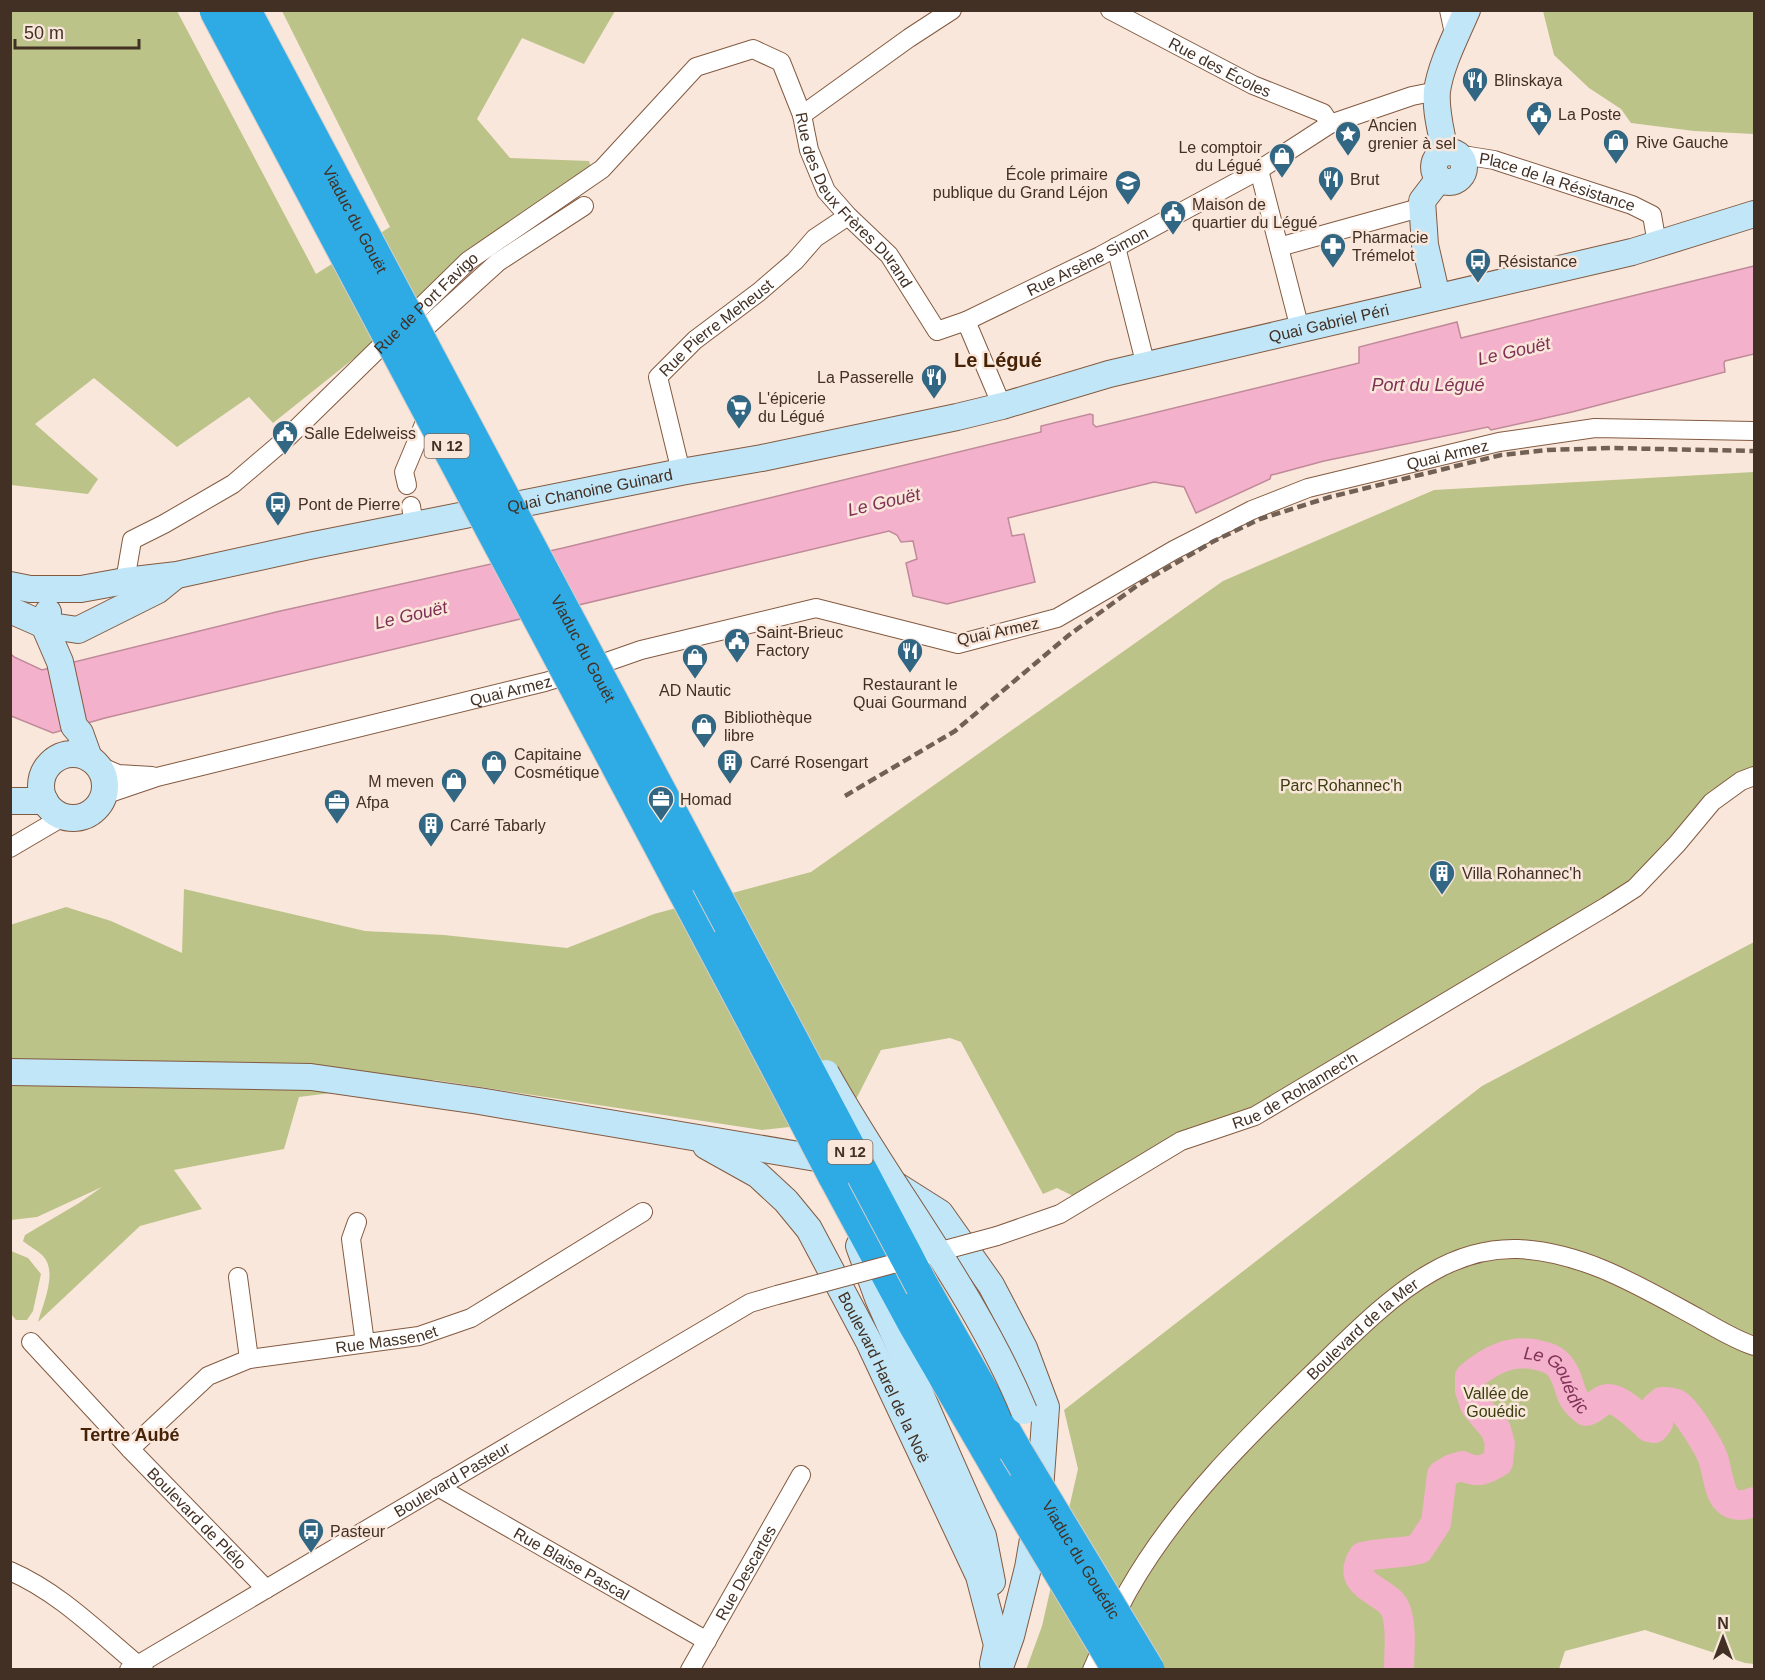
<svg xmlns="http://www.w3.org/2000/svg" width="1765" height="1680" font-family="Helvetica,sans-serif">
<rect width="100%" height="100%" fill="#fae7db"/>
<path fill="#bcc389" d="M11,11h166l139,263 74,-47 -108,-216h333l-31,53 -62,-26 -45,81 33,39 79,3 3,10 -160,118 -75,67 -84,67 -24,-26 -72,50 -83,-69 -59,46 63,55 -10,15 -77,-9z
M1543,11h211v123l-60,-3 -63,-8 -10,-14 -32,-21 -35,-33z
M1754,472v297l-24,10 -20,12 -40,51 -44,44 -366,219 -90,32 -97,59 -16,-8 -14,6 -82,-152 -11,-4 -69,12 -36,71 -83,9 -328,-50 -135,17 -15,52 -110,21 28,39 -62,17 -102,96c5,-18 20,-50 5,-66 -3,-4 -14,-10 -20,-15l2,-6 54,-32 23,-16 -65,30 -26,3 -1,-295 56,-18 45,14 71,32 2,-64 181,42 79,4 123,13 87,-34 157,-42 412,-291 211,-91z
M1754,942v722l-9,-1 -100,-33 -80,21 -6,18 -533,1 16,-44 36,-157 -14,-59 418,-324z
M11,1251l17,7 13,16 -8,37 -6,9h-11l-5,-6z"/>
<path fill="#f4b1cb" stroke="#bf8a99" stroke-width="1.5" d="M1754,266v88l-29,7 -1,2 1,9 -153,40 -81,18 -3,-3 -164,34 -48,13 -5,1 -1,4 -74,34 -12,-26 -30,-5 -146,36 4,18 12,-2 11,48 -88,22 -34,-8 -7,-33 11,-4 -4,-18 -12,1 -4,-7 -8,-4 -784,187 -52,15 -42,-17 -1,-63 4,4 28,13 234,-58 287,-64 478,-116v-6l49,-12 3,1v9l3,3 263,-64v-16l98,-25 4,16z"/>
<g fill="none" stroke-linecap="round" stroke-linejoin="round">
<path stroke="#f4b1cb" stroke-width="30" id="s1" d="M1399,1670c0,-18 4,-51 -6,-65 -12,-16 -47,-20 -30,-48 18,-5 37,-3 56,-8l17,-26 6,-48 10,-6 10,-3c15,7 22,5 36,-4l2,-18 -4,-14 -21,-25 -5,-15v-13c20,-17 41,-28 68,-22 10,3 17,4 23,13 12,17 5,29 25,43 8,-2 9,-6 16,-10 13,-9 37,17 47,26l5,1 4,-5 -2,-16 6,-5c4,0 11,0 14,2 10,5 33,43 37,54 8,25 5,57 41,44"/>
<g stroke="#835a40" stroke-width="20">
<g id="street">
<path id="s2" d="M1110,10l143,75 70,28 7,11"/>
<path d="M1449,10l6,28"/>
<path d="M802,115l107,-77 43,-28"/>
<path id="s3" d="M1462,160l7,-4 25,4 138,45 20,10 5,29"/>
<path d="M1259,170l41,159"/>
<path d="M1116,247l30,119"/>
<path d="M1279,247l144,-40"/>
<path d="M966,321l36,85"/>
<path d="M425,344l-1,-15 74,-67 86,-56"/>
<path id="s4" d="M681,472l-23,-95 37,-37 64,-48 36,-31 20,-23 33,-22"/>
<path d="M407,485l-3,-13 26,-62"/>
<path d="M411,506l3,20"/>
<path id="s5" d="M125,581l7,-41 32,-16 69,-40 55,-47 180,-176 134,-92 94,-102 57,-18 28,13 21,53 7,35 17,41 22,25 41,39 48,76 29,-10 134,-65 159,-86 71,-46 82,-28 25,-5"/>
<path d="M97,765l21,9 34,2"/>
<path id="s6" d="M104,795l53,-18 388,-95 33,-10 63,-22 175,-42 142,36 99,-26 117,-68 78,-40 56,-22 191,-46 96,-14 159,3"/>
<path d="M10,848l46,-27 3,-6"/>
<path d="M357,1222l-6,17 14,104"/>
<path id="s7" d="M997,1236l63,-22 121,-73 74,-25 352,-210 28,-18 42,-44 35,-42 29,-21 13,-5"/>
<path d="M238,1277l11,82"/>
<path id="s8" d="M31,1342l99,107 136,140"/>
<path id="s9" d="M130,1449l78,-73 41,-17 170,-23 52,-18 172,-106"/>
<path id="s10" d="M438,1487l269,154"/>
<path d="M10,1571c51,22 91,64 134,99"/>
<path id="s11" d="M129,1670l621,-367 27,-8"/>
<path id="s12" d="M690,1670l111,-195"/>
<path id="s13" d="M1092,1670c12,-26 22,-54 36,-79 48,-85 120,-155 190,-223 33,-32 73,-73 114,-96 26,-15 55,-24 86,-23 66,3 123,38 180,69 18,10 37,22 56,28"/>
</g>
</g>
<g stroke="#835a40" stroke-width="28">
<g id="secondary">
<circle cx="1449" cy="167" r="15"/>
<path d="M1445,153c-3,-20 -10,-41 -8,-62 4,-27 19,-55 30,-81"/>
<path d="M1437,297l-12,-52 -3,-44 13,-17 6,-4"/>
<path id="s14" d="M10,585l20,4h51l44,-8 52,-6 132,-29 372,-74 81,-14 195,-41 45,-11 107,-32 523,-122 122,-38"/>
<path d="M10,610l34,15 34,5 80,-40 16,-13"/>
<path d="M48,612l-4,13 16,37 14,64 6,7 9,25"/>
<circle cx="73" cy="786" r="32"/>
<path d="M10,801h35"/>
<path d="M10,1072l301,5 168,24 361,61"/>
<path id="s15" d="M706,1146l52,29 28,26 23,28 60,113 110,234 18,69 -4,19"/>
<path d="M891,1182l49,31 51,72 33,63 22,59 -7,97 -11,64 -17,68 -12,34"/>
<path d="M859,1246l19,52 105,238 9,46"/>
</g>
</g>
<g stroke="#d2cdca" stroke-width="35">
<path id="highway" d="M679,881l79,149
M730,924l50,94
M834,1175l80,148 98,169
M922,1286l93,164"/>
</g>
<use href="#street" stroke="#fff" stroke-width="18"/>
<use href="#secondary" stroke="#c0e6f7" stroke-width="26"/>
<use href="#highway" stroke="#2eabe4" stroke-width="33"/>
<path stroke="#726054" stroke-width="4.5" stroke-dasharray="9 4.5" stroke-linecap="butt" d="M845,796l110,-65 114,-96 69,-50 76,-44 46,-22 70,-22 171,-42 47,-5 63,-2 143,3"/>
<g stroke="#835a40" stroke-width="20" stroke-linecap="butt">
<path id="street-bridge" d="M777,1295l220,-59"/>
</g>
<g stroke="#835a40" stroke-width="28" stroke-linecap="butt">
<path id="secondary-bridge" d="M826,1073c63,114 148,217 198,338"/>
</g>
<g stroke="#d2cdca" stroke-width="35" stroke-linecap="butt">
<g id="highway-bridge">
<path d="M216,10l463,871"/>
<path id="s16" d="M244,10l486,914"/>
<path d="M780,1018l142,268"/>
<path d="M758,1030l76,145"/>
<path id="s17" d="M1015,1450l133,220"/>
<path d="M1012,1492l107,178"/>
</g>
</g>
<use href="#street-bridge" stroke="#fff" stroke-width="18"/>
<use href="#secondary-bridge" stroke="#c0e6f7" stroke-width="26"/>
<use href="#highway-bridge" stroke="#2eabe4" stroke-width="33"/>
</g>
<defs>
<g id="restaurant-pin" transform="scale(1.35)"><path d="M0 17L-7.5 6A9.5 9.5 0 1 1 7.5 6Z" fill="#326783" stroke="#fae7db"/><path d="M-5-6h1v4h1v-4h1v4h1v-4h1v5L-1.5 .5V6h-2V.5L-5-1ZM5-6V6H3V1.5H1.5Q1.5-4 5-6Z" fill="#fff"/></g>
<g id="civic-pin" transform="scale(1.35)"><path d="M0 17L-7.5 6A9.5 9.5 0 1 1 7.5 6Z" fill="#326783" stroke="#fae7db"/><path d="M-.6-6.5H3V-4.5H.6V-3L4-1V1h2V6H-6V1h2V-1L-.6-3ZM-1.2 2.5V6h2.4V2.5Z" fill="#fff"/></g>
<g id="sight-pin" transform="scale(1.35)"><path d="M0 17L-7.5 6A9.5 9.5 0 1 1 7.5 6Z" fill="#326783" stroke="#fae7db"/><path d="M0-6L1.8-2.2L6-1.7L2.9 1.2L3.7 5.4L0 3.3L-3.7 5.4L-2.9 1.2L-6-1.7L-1.8-2.2Z" fill="#fff"/></g>
<g id="shop-pin" transform="scale(1.35)"><path d="M0 17L-7.5 6A9.5 9.5 0 1 1 7.5 6Z" fill="#326783" stroke="#fae7db"/><path d="M-5-2.5h2.3a2.7 3.5 0 0 1 5.4 0H5L5.5 6h-11ZM-1.5-2.5h3a1.5 2.3 0 0 0-3 0Z" fill="#fff"/></g>
<g id="school-pin" transform="scale(1.35)"><path d="M0 17L-7.5 6A9.5 9.5 0 1 1 7.5 6Z" fill="#326783" stroke="#fae7db"/><path d="M0-5L7-2L0 1L-7-2ZM-4 1L0 2.5L4 1V4Q0 6-4 4Z" fill="#fff"/></g>
<g id="pharmacy-pin" transform="scale(1.35)"><path d="M0 17L-7.5 6A9.5 9.5 0 1 1 7.5 6Z" fill="#326783" stroke="#fae7db"/><path d="M-2-6h4v4h4v4h-4v4h-4v-4h-4v-4h4Z" fill="#fff"/></g>
<g id="bus-pin" transform="scale(1.35)"><path d="M0 17L-7.5 6A9.5 9.5 0 1 1 7.5 6Z" fill="#326783" stroke="#fae7db"/><path d="M-5-6H5V4H4V6H2V4H-2V6H-4V4H-5ZM-3.5-4V0h7V-4ZM-3.5 1.2v1.5H-2V1.2ZM2 1.2v1.5H3.5V1.2Z" fill="#fff"/></g>
<g id="supermarket-pin" transform="scale(1.35)"><path d="M0 17L-7.5 6A9.5 9.5 0 1 1 7.5 6Z" fill="#326783" stroke="#fae7db"/><path d="M-6-5.5h2.5l.6 2H6L4.5 2H-2.5L-4.4-4H-6ZM-1.5 3.2a1.3 1.3 0 1 0 .1 0ZM3 3.2a1.3 1.3 0 1 0 .1 0Z" fill="#fff"/></g>
<g id="building-pin" transform="scale(1.35)"><path d="M0 17L-7.5 6A9.5 9.5 0 1 1 7.5 6Z" fill="#326783" stroke="#fae7db"/><path d="M-4-6H4V6H1V3H-1V6H-4ZM-2.5-4.3h1.7v1.8h-1.7ZM.8-4.3h1.7v1.8H.8ZM-2.5-1h1.7V.8h-1.7ZM.8-1h1.7V.8H.8Z" fill="#fff"/></g>
<g id="office-pin" transform="scale(1.35)"><path d="M0 17L-7.5 6A9.5 9.5 0 1 1 7.5 6Z" fill="#326783" stroke="#fae7db"/><path d="M-6-3h4V-5.5h4V-3h4V5H-6ZM-1-4.5V-3h2v-1.5ZM-6 0V1H6V0Z" fill="#fff"/></g>
</defs>
<g fill-rule="evenodd">
<use href="#restaurant-pin" x="1475" y="80"/>
<use href="#civic-pin" x="1539" y="114"/>
<use href="#sight-pin" x="1348" y="134"/>
<use href="#shop-pin" x="1616" y="142"/>
<use href="#shop-pin" x="1282" y="156"/>
<use href="#restaurant-pin" x="1331" y="179"/>
<use href="#school-pin" x="1128" y="183"/>
<use href="#civic-pin" x="1173" y="213"/>
<use href="#pharmacy-pin" x="1333" y="246"/>
<use href="#bus-pin" x="1478" y="261"/>
<use href="#restaurant-pin" x="934" y="377"/>
<use href="#supermarket-pin" x="739" y="407"/>
<use href="#civic-pin" x="285" y="433"/>
<use href="#bus-pin" x="278" y="504"/>
<use href="#civic-pin" x="737" y="641"/>
<use href="#restaurant-pin" x="910" y="651"/>
<use href="#shop-pin" x="695" y="657"/>
<use href="#shop-pin" x="704" y="726"/>
<use href="#building-pin" x="730" y="762"/>
<use href="#shop-pin" x="494" y="763"/>
<use href="#shop-pin" x="454" y="781"/>
<use href="#office-pin" x="661" y="799"/>
<use href="#office-pin" x="337" y="802"/>
<use href="#building-pin" x="431" y="825"/>
<use href="#building-pin" x="1442" y="873"/>
<use href="#bus-pin" x="311" y="1531"/>
</g>
<g text-anchor="middle" stroke-width="5" stroke-linejoin="round" paint-order="stroke">
<g fill="#fae7db" stroke="#79675b" stroke-width="1.5">
<rect x="424.5" y="434" width="45" height="24" rx="4.5"/>
<rect x="827.5" y="1140" width="45" height="24" rx="4.5"/>
</g>
<g font-size="15" font-weight="bold" fill="#423024">
<text x="447" y="451">N 12</text>
<text x="850" y="1157">N 12</text>
</g>
<g font-size="16" fill="#423024" stroke="#fae7db">
<text dy="6" stroke="none"><textPath href="#s2" startOffset="124">Rue des Écoles</textPath></text>
<text dy="6" stroke="none"><textPath href="#s3" startOffset="100">Place de la Résistance</textPath></text>
<text dy="6" stroke="none"><textPath href="#s5" startOffset="1032">Rue des Deux Frères Durand</textPath></text>
<text dy="6" stroke="none"><textPath href="#s16" startOffset="237">Viaduc du Gouët</textPath></text>
<text dy="6" stroke="none"><textPath href="#s5" startOffset="1356">Rue Arsène Simon</textPath></text>
<text dy="6" stroke="none"><textPath href="#s5" startOffset="422">Rue de Port Favigo</textPath></text>
<text dy="6" stroke="none"><textPath href="#s14" startOffset="1348">Quai Gabriel Péri</textPath></text>
<text dy="6" stroke="none"><textPath href="#s4" startOffset="174">Rue Pierre Meheust</textPath></text>
<text dy="6" stroke="none"><textPath href="#s6" startOffset="1412">Quai Armez</textPath></text>
<text dy="6" stroke="none"><textPath href="#s14" startOffset="590">Quai Chanoine Guinard</textPath></text>
<text transform="translate(998 631) rotate(-12)" y="6">Quai Armez</text>
<text dy="6" stroke="none"><textPath href="#s16" startOffset="723">Viaduc du Gouët</textPath></text>
<text dy="6" stroke="none"><textPath href="#s6" startOffset="420">Quai Armez</textPath></text>
<text dy="6" stroke="none"><textPath href="#s7" startOffset="333">Rue de Rohannec'h</textPath></text>
<text dy="6" stroke="none"><textPath href="#s13" startOffset="440">Boulevard de la Mer</textPath></text>
<text dy="6" stroke="none"><textPath href="#s9" startOffset="290">Rue Massenet</textPath></text>
<text dy="6" stroke="none"><textPath href="#s15" startOffset="300">Boulevard Harel de la Noë</textPath></text>
<text dy="6" stroke="none"><textPath href="#s11" startOffset="375">Boulevard Pasteur</textPath></text>
<text dy="6" stroke="none"><textPath href="#s8" startOffset="242">Boulevard de Plélo</textPath></text>
<text dy="6" stroke="none"><textPath href="#s17" startOffset="128">Viaduc du Gouédic</textPath></text>
<text dy="6" stroke="none"><textPath href="#s10" startOffset="154">Rue Blaise Pascal</textPath></text>
<text dy="6" stroke="none"><textPath href="#s12" startOffset="112">Rue Descartes</textPath></text>
</g>
<g font-size="16" fill="#423024" stroke="#fae7db" text-anchor="start">
<text x="1494" y="86">Blinskaya</text>
<text x="1558" y="120">La Poste</text>
<text x="1368" y="131">Ancien<tspan x="1368" dy="18">grenier à sel</tspan></text>
<text x="1636" y="148">Rive Gauche</text>
<text x="1262" y="153" text-anchor="end">Le comptoir<tspan x="1262" dy="18">du Légué</tspan></text>
<text x="1108" y="180" text-anchor="end">École primaire<tspan x="1108" dy="18">publique du Grand Léjon</tspan></text>
<text x="1350" y="185">Brut</text>
<text x="1192" y="210">Maison de<tspan x="1192" dy="18">quartier du Légué</tspan></text>
<text x="1352" y="243">Pharmacie<tspan x="1352" dy="18">Trémelot</tspan></text>
<text x="1498" y="267">Résistance</text>
<text x="914" y="383" text-anchor="end">La Passerelle</text>
<text x="758" y="404">L'épicerie<tspan x="758" dy="18">du Légué</tspan></text>
<text x="304" y="439">Salle Edelweiss</text>
<text x="298" y="510">Pont de Pierre</text>
<text x="756" y="638">Saint-Brieuc<tspan x="756" dy="18">Factory</tspan></text>
<text x="910" y="690" text-anchor="middle">Restaurant le<tspan x="910" dy="18">Quai Gourmand</tspan></text>
<text x="695" y="696" text-anchor="middle">AD Nautic</text>
<text x="724" y="723">Bibliothèque<tspan x="724" dy="18">libre</tspan></text>
<text x="514" y="760">Capitaine<tspan x="514" dy="18">Cosmétique</tspan></text>
<text x="750" y="768">Carré Rosengart</text>
<text x="434" y="787" text-anchor="end">M meven</text>
<text x="680" y="805">Homad</text>
<text x="356" y="808">Afpa</text>
<text x="450" y="831">Carré Tabarly</text>
<text x="1462" y="879">Villa Rohannec'h</text>
<text x="330" y="1537">Pasteur</text>
</g>
<g font-size="16" fill="#3a3e0d" stroke="#fae7db">
<text x="1341" y="791">Parc Rohannec'h</text>
<text x="1496" y="1399">Vallée de<tspan x="1496" dy="18">Gouédic</tspan></text>
</g>
<g font-size="18" font-style="italic" fill="#803256" stroke="#fae7db">
<text transform="translate(1514 351) rotate(-13)" y="6">Le Gouët</text>
<text x="1428" y="391">Port du Légué</text>
<text transform="translate(884 502) rotate(-13)" y="6">Le Gouët</text>
<text transform="translate(411 615) rotate(-13)" y="6">Le Gouët</text>
<text dy="6" stroke="none"><textPath href="#s1" startOffset="528">Le Gouédic</textPath></text>
</g>
<g font-size="18" font-weight="bold" fill="#462307" stroke="#fae7db">
<text x="130" y="1441">Tertre Aubé</text>
</g>
<g font-size="20" font-weight="bold" fill="#462307" stroke="#fae7db">
<text x="998" y="367">Le Légué</text>
</g>
</g>
<rect width="1765" height="1680" fill="none" stroke="#423024" stroke-width="24"/>
<g transform="translate(1723 1638)" stroke="#fae7db" stroke-width="4.5" paint-order="stroke">
<path d="M0-4.5L10 22L0 15L-10 22Z" fill="#423024"/>
<text y="-9" font-size="16" font-weight="bold" text-anchor="middle" fill="#423024">N</text>
</g>
<path d="M15 39v9h124v-9" fill="none" stroke="#423024" stroke-width="3"/>
<text x="24" y="39" font-size="18" fill="#423024" stroke="#fae7db" stroke-width="4.5" paint-order="stroke">50 m</text>
</svg>
